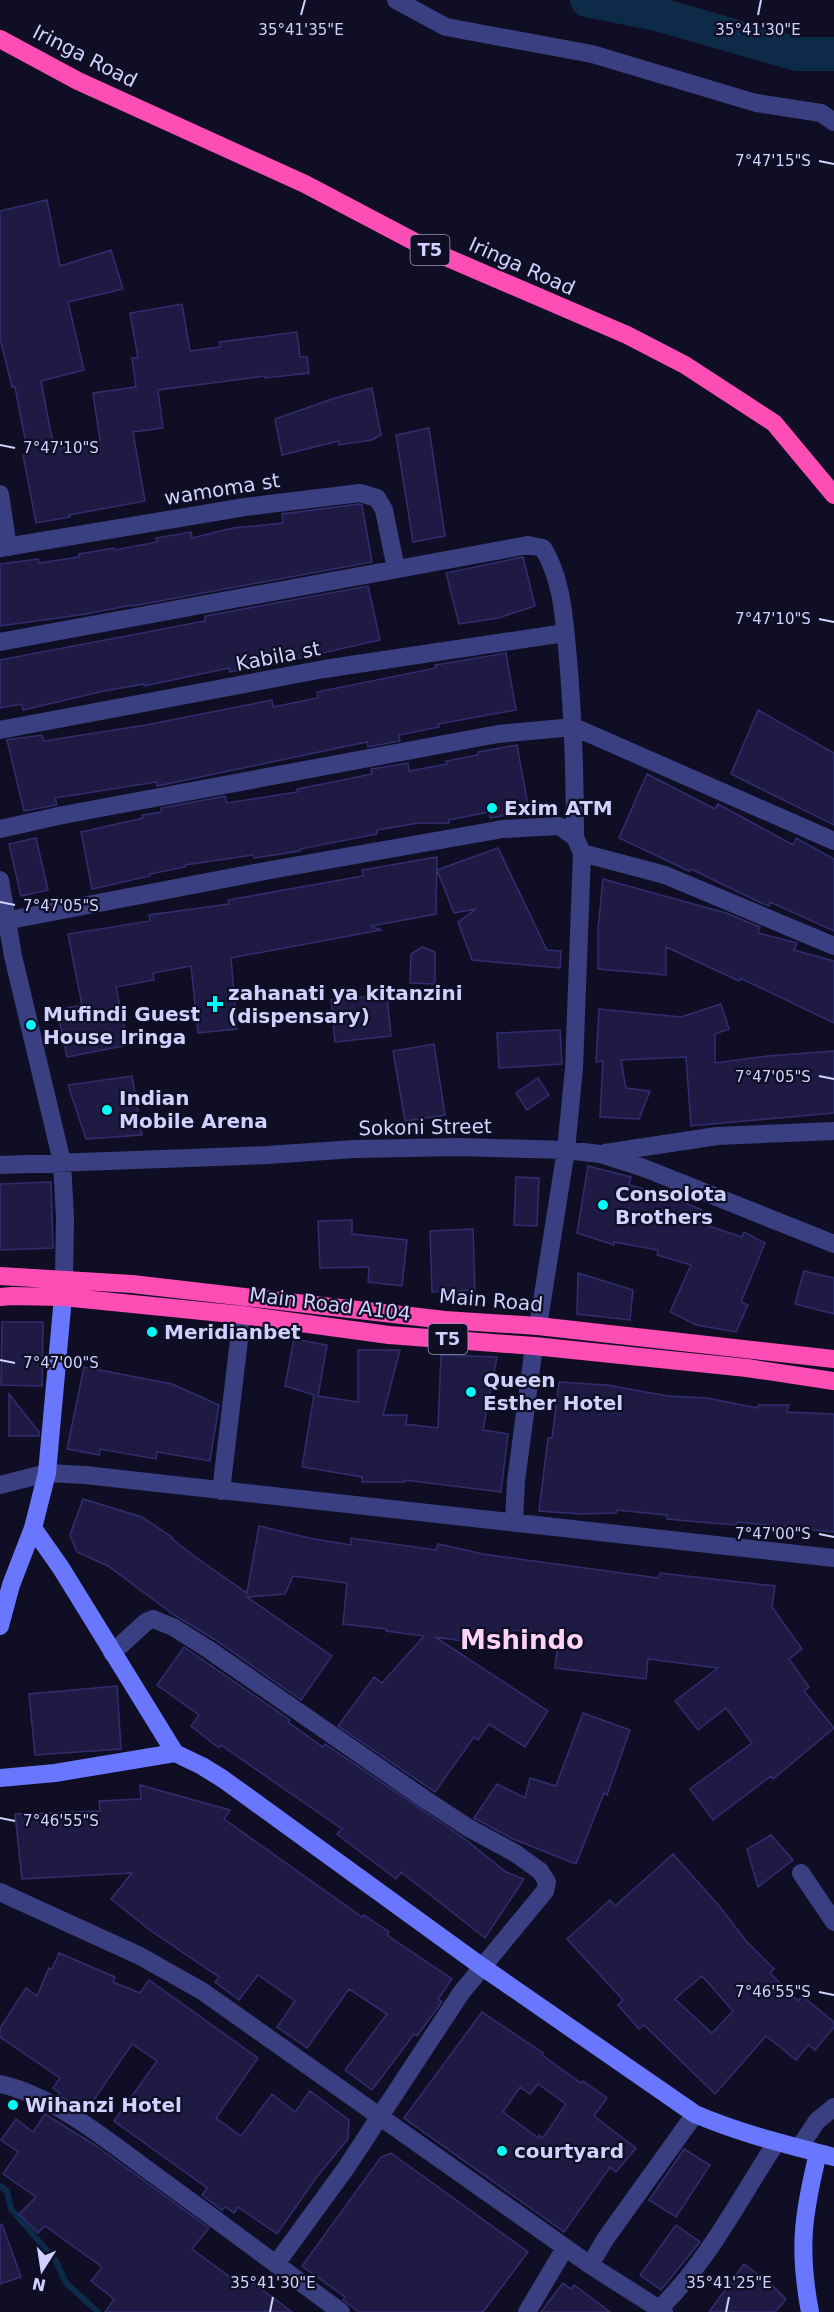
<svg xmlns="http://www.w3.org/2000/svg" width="834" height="2312" font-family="'DejaVu Sans',sans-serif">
<rect width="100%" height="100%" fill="#100e24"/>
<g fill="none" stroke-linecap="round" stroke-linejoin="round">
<path stroke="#0d2a49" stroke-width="6" d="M0,2186l7,5 4,18 45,52 10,22 32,29"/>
<path stroke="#0d2a49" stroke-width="34" d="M587,0l70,14 140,40h37"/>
</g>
<path fill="#1e1a44" stroke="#332d70" stroke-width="1.5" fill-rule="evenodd" d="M47,200l13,66 51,-16 12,39 -55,13 16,68 -43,11 13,68 46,-8 -7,-48 43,-6 -4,-29h6l-8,-45 52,-9 8,47 30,-4 -1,-5 78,-10 3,25h7l2,16 -44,5v-2l-107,14 5,38 -30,4 12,69 -76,14 1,2 -34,6 -13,-68 5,-1 -13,-67h-3l-12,-49v-127z
M372,388l9,47 -9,5 -33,5v-4l-57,14 -7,-36 57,-20z
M429,428l16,108 -32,6 -17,-107z
M359,504l3,1 10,57 -239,44 -1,-1 -46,9 -86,12v-62l38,-5 1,4 40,-6v-3l35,-6 1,2 42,-8 -1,-4 35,-6 1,6 41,-10 50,-5 -1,-9z
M523,557l12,49 -37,12 -39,6 -13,-51z
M368,586l12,54 -110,25 -1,-2 -39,9 -1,-4 -85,18v-2l-40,7 -81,19 -1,-6 -22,4v-48l205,-39v-5z
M506,653l10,57 -78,14 1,3 -40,8 1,6 -32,6 -1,-5 -210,44 -1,-4 -101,16 2,7 -33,6 -17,-71 35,-5 2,6 102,-16 126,-25 1,7 45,-9 -1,-6 119,-24 -1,-3z
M758,710l76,43v72l-103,-51z
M517,745l12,66 -39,7 -1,-6 -40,8v3h-31l-41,7v4l-77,15v2l-46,7 -1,-3 -68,10v2l-35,7v2l-58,13 -11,-57 62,-14 -1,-3 19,-3v-4l64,-12 2,7 70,-11v-3l75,-15 -1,-5 37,-6 1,8 38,-7 -1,-3 32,-6v-3z
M647,774l68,35 3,-5 75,41 3,-7 38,21v72l-64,-29 -1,4 -10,-4 -68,-33 -2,2 -70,-33z
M36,838l12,52 -27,6 -12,-52z
M498,848l49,102 14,1 -1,17 -88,-8 -14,-38 18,-13 -22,4 -17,-43z
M437,857l-1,57 -65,12 10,4 -150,28 6,71 -39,4 -7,-67 -38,7 1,7 -38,7 12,58 -61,12 -10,-47 25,-5 -14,-71 82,-13 -1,-6 80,-11 -1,-4 135,-24 -1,-6z
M603,879l123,34 34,14 -2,6 39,10 -3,7 40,11v62l-94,-45 -1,3 -73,-34v28l-68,-6v-40z
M422,947l13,5v32l-25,-1 1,-29z
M387,995l4,41 -56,6 -4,-42z
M721,1004l8,25 -14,5v29l53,-7 66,-5v62l-143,13 -5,-69 -65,3 5,28 24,3 -11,28 -39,-2 3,-56 -7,1 3,-53 82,8z
M560,1030l2,34 -63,4 -2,-35z
M434,1044l11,71 -40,6 -12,-70z
M132,1076l10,59 -56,4 -18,-54z
M538,1078l11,17 -22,15 -11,-17z
M588,1166l43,11 -2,8 36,9 37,16 -5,12 45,15 2,-5 21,11 -24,59 7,3 -12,27 -40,-7 -26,-13 21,-47 -34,-10 1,-5 -44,-8v3l-37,-12z
M516,1177l23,1 -2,48 -23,-1z
M51,1182l2,66 -53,2v-66z
M352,1220v14l55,6 -5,46 -34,-4 1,-15 -49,1 -2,-47z
M473,1229l2,61 -43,2 -2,-61z
M804,1271l30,7v36l-39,-10z
M578,1273l55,17 -3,30 -53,-6z
M2,1322h41l-1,64 -41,-1z
M294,1339l33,6 -9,51 40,6v-52h42l-17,65h24l-1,9 32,4 3,-73 56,2 -14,73 25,4 -7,58 -96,-12v2h-43v-5l-60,-10 12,-72 -29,-9z
M84,1367l88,17 47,21 -9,56 -53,-9 -1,7 -56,-10 -1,6 -32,-6z
M559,1382l48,3 61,11 39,2 51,10v-3h31l-2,7 47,2v118l-97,-10 -1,3 -36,-3 -33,-3v-4l-50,-5 -1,3 -35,1 -42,-3 9,-73h4z
M9,1394l30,38v4h-30z
M83,1499l59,18 30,20 -1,1 30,23 46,32 12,-67 50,12 42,7v-7l85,12 2,-6 45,10 175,24 2,-5 115,13 -3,21 30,42 -13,10 20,28 -5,4 30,37 -61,51 -2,-3 -58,44 -23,-31 62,-46 -26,-35 -28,22 -23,-29 43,-33 -70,-9 -2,20 -91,-11 4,-32 -45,-6 -3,18 -76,-11 113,74 -23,36 -36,-23 -11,16 -4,-3 -39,55 -97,-66 36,-49 8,6 42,-47 -38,-5v-2l-43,-5 4,-41 -54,-7 -8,18 -38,3 85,59 -31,44 -87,-61 -40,-24 -66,-49 -31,-14 -7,-17z
M184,1647l106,73 -2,2 35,25 2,-3 140,95 41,33 18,7 -39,59 -84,-66 -5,7 -59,-45 5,-5 -121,-84 -2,3 -28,-22 8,-11 -42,-30z
M117,1686l4,63 -86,6 -6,-61z
M583,1713l47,17 -23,65 -3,-2 -28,71 -63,-25 -39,-21 23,-34 28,14 5,-20 26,8z
M140,1785l90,25 -6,9 138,98 2,-2 25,17 -2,3 65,44 -14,20 4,3 -25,34 -3,-2 -42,56 -27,-20 42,-56 -38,-25 -42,59 -30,-21 18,-26 -37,-26 -19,25 -24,-18 4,-5 -68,-46 -40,-32 21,-26 -110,6 -7,-65 85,-3 -1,-10 42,-2z
M771,1835l22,25 -35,27 -11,-38z
M673,1854l48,54 25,33 28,28 -4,4 28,28 4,-5 32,26v5l-19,23 -7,-5 -12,15 -30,-24 -51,58 -71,-69 -5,4 -21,-24 5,-5 -56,-61 43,-39 5,6zM702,1976l31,35 -21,22 -37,-34z
M59,1953l56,24 -2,5 27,11 9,-13 109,78 -42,60 25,18 31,-42 23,18 15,-21 39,29 -1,19 -32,39 -39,56 -39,-27 -4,6 -9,-6 -3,3 -20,-15 5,-7 -93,-67 43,-60 -25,-17 -39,57 3,1 -7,11 -31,-18 2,-2 -7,-5 7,-10 -60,-41v-9l26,-40 11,8 12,-28 3,1z
M482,2012l61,41 -1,2 39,28 2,-2 24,17 -13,18 42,32 -20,24 -6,-5 -46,65 -160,-114zM538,2084l28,20 -23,34 -4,-3 -1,3 -35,-26 17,-25 10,7z
M45,2114l50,31 114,83 -17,21 46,34 6,-7 48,36h-187l9,-13 -23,-18 11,-14 -57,-41 -7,7 -19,-19 17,-17 -33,-23 15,-22 -17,-12 15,-21 17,13z
M684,2149l26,16 -34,52 -27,-17z
M391,2153l137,99 -45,60h-124l-16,-12 2,-3 -43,-31 79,-109z
M2,2224l19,53 -21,7v-59z
M676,2225l24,17 -39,48 -21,-15z
M744,2264l27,20 15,15 -11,13h-66z
M563,2283l8,6 3,-4 36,27h-69z"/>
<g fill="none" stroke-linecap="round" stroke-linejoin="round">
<path stroke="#3a3f82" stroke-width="18" d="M396,0l50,27 146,27 164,49 65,10 13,9
M0,494l8,53
M0,548l245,-41 115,-14 17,5 7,12 12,59
M0,642l528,-97 15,3c20,33 21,72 25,110 5,60 7,119 7,179
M0,730l324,-61 241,-36
M0,829l63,-14 435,-81 76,-7 260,114
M582,853l83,22 169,71
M0,880l13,76 49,206 3,56 -1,61
M0,922l265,-51 238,-42 56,-3 16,11 7,16 -8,215 -8,82 -28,176
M605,1153l112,-17 117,-5
M0,1165l267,-10 88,-6 104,-2 107,3 34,4 44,14 190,76
M0,1485l47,-12 38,2 749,83
M221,1491l21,-176
M514,1522l2,-41 18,-135
M112,1653l34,-31 7,-3 20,8 35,22 215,149 44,29 48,26 25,18 7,11 -2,9 -84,102 -115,175 -70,96
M801,1873l33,49
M0,1892l140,64 62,35 388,274 74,47
M0,2084c54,11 112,60 156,92 62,45 124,91 185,136
M799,2148l18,-27 17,-14
M590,2265l16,-27 89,-124
M659,2309c49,-47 80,-110 117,-166
M527,2312l38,-64"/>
<path stroke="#6976fe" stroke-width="18" d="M33,1528l28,40 114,185
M0,1626l11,-41 22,-57 14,-55 16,-176
M0,1778l55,-5 120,-20 27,13 21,13 258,187 214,148c47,20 90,30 139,43
M810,2312c-12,-64 -7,-97 8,-159"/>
<path stroke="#fe4db5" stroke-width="18" d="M0,39l78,42 227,103 129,68 193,83 58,30 89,58 60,72
M0,1276l132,8 313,36 93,6 296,33
M0,1297l12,-1 51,1 179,18 147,20 145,11 213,22 87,13"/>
</g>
<path fill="none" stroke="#d1d1ff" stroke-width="2" d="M301,15l4,-15M758,15l3,-15M819,161l15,3M0,445l15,3M819,619l15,3M0,902l15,3M819,1076l15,3M0,1360l15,3M819,1534l15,3M0,1818l15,3M819,1992l15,3M270,2312l3,-15M726,2312l3,-15"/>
<g fill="#02faf7" stroke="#100e24" stroke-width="2">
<circle cx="492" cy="808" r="6"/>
<path d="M212 995h6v6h6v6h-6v6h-6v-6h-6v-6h6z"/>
<circle cx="31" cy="1025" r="6"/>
<circle cx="107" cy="1110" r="6"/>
<circle cx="603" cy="1205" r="6"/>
<circle cx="152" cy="1332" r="6"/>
<circle cx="471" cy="1392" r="6"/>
<circle cx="13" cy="2105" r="6"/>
<circle cx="502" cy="2151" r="6"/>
</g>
<g text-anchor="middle" stroke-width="4.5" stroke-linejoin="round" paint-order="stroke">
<g fill="#100e24" stroke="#9796bd" stroke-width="1.5">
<rect x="410.5" y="235" width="39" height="30" rx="4.5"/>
<rect x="428.5" y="1324" width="39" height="30" rx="4.5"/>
</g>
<g font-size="18" font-weight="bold" fill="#d1d1ff">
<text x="430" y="256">T5</text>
<text x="448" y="1345">T5</text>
</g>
<g font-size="20" fill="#d1d1ff" stroke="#100e24">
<text transform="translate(85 56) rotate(27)" y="7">Iringa Road</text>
<text transform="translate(522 266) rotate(24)" y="7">Iringa Road</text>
<text transform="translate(222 489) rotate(-9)" y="7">wamoma st</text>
<text transform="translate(278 656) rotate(-11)" y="7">Kabila st</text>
<text transform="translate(425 1127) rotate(-1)" y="7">Sokoni Street</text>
<text transform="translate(491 1300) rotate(5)" y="7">Main Road</text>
<text transform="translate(330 1304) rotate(7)" y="7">Main Road A104</text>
</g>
<g font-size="20" font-weight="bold" fill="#d1d1ff" stroke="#100e24" text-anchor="start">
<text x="504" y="815">Exim ATM</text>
<text x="228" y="1000">zahanati ya kitanzini<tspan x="228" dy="23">(dispensary)</tspan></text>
<text x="43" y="1021">Mufindi Guest<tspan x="43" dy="23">House Iringa</tspan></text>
<text x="119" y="1105">Indian<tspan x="119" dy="23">Mobile Arena</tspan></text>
<text x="615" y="1201">Consolota<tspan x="615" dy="23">Brothers</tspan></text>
<text x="164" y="1339">Meridianbet</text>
<text x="483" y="1387">Queen<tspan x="483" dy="23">Esther Hotel</tspan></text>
<text x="25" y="2112">Wihanzi Hotel</text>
<text x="514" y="2158">courtyard</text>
</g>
<g font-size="26" font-weight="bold" fill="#ffd3f4" stroke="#100e24">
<text x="522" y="1649">Mshindo</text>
</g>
</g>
<g font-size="15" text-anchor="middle" fill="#d1d1ff" stroke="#100e24" stroke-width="4.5" stroke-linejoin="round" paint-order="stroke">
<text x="301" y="35">35°41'35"E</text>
<text x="758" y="35">35°41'30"E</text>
<text x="773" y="166">7°47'15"S</text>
<text x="61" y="453">7°47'10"S</text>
<text x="773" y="624">7°47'10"S</text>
<text x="61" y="911">7°47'05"S</text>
<text x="773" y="1082">7°47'05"S</text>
<text x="61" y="1368">7°47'00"S</text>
<text x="773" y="1539">7°47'00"S</text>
<text x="61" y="1826">7°46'55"S</text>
<text x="773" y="1997">7°46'55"S</text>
<text x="273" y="2288">35°41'30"E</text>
<text x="729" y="2288">35°41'25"E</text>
</g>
<g transform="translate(42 2270) rotate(192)" stroke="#100e24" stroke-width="4.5" paint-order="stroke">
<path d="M0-4.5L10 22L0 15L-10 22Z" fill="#d1d1ff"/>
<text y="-9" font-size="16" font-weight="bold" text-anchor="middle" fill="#d1d1ff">N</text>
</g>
</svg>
